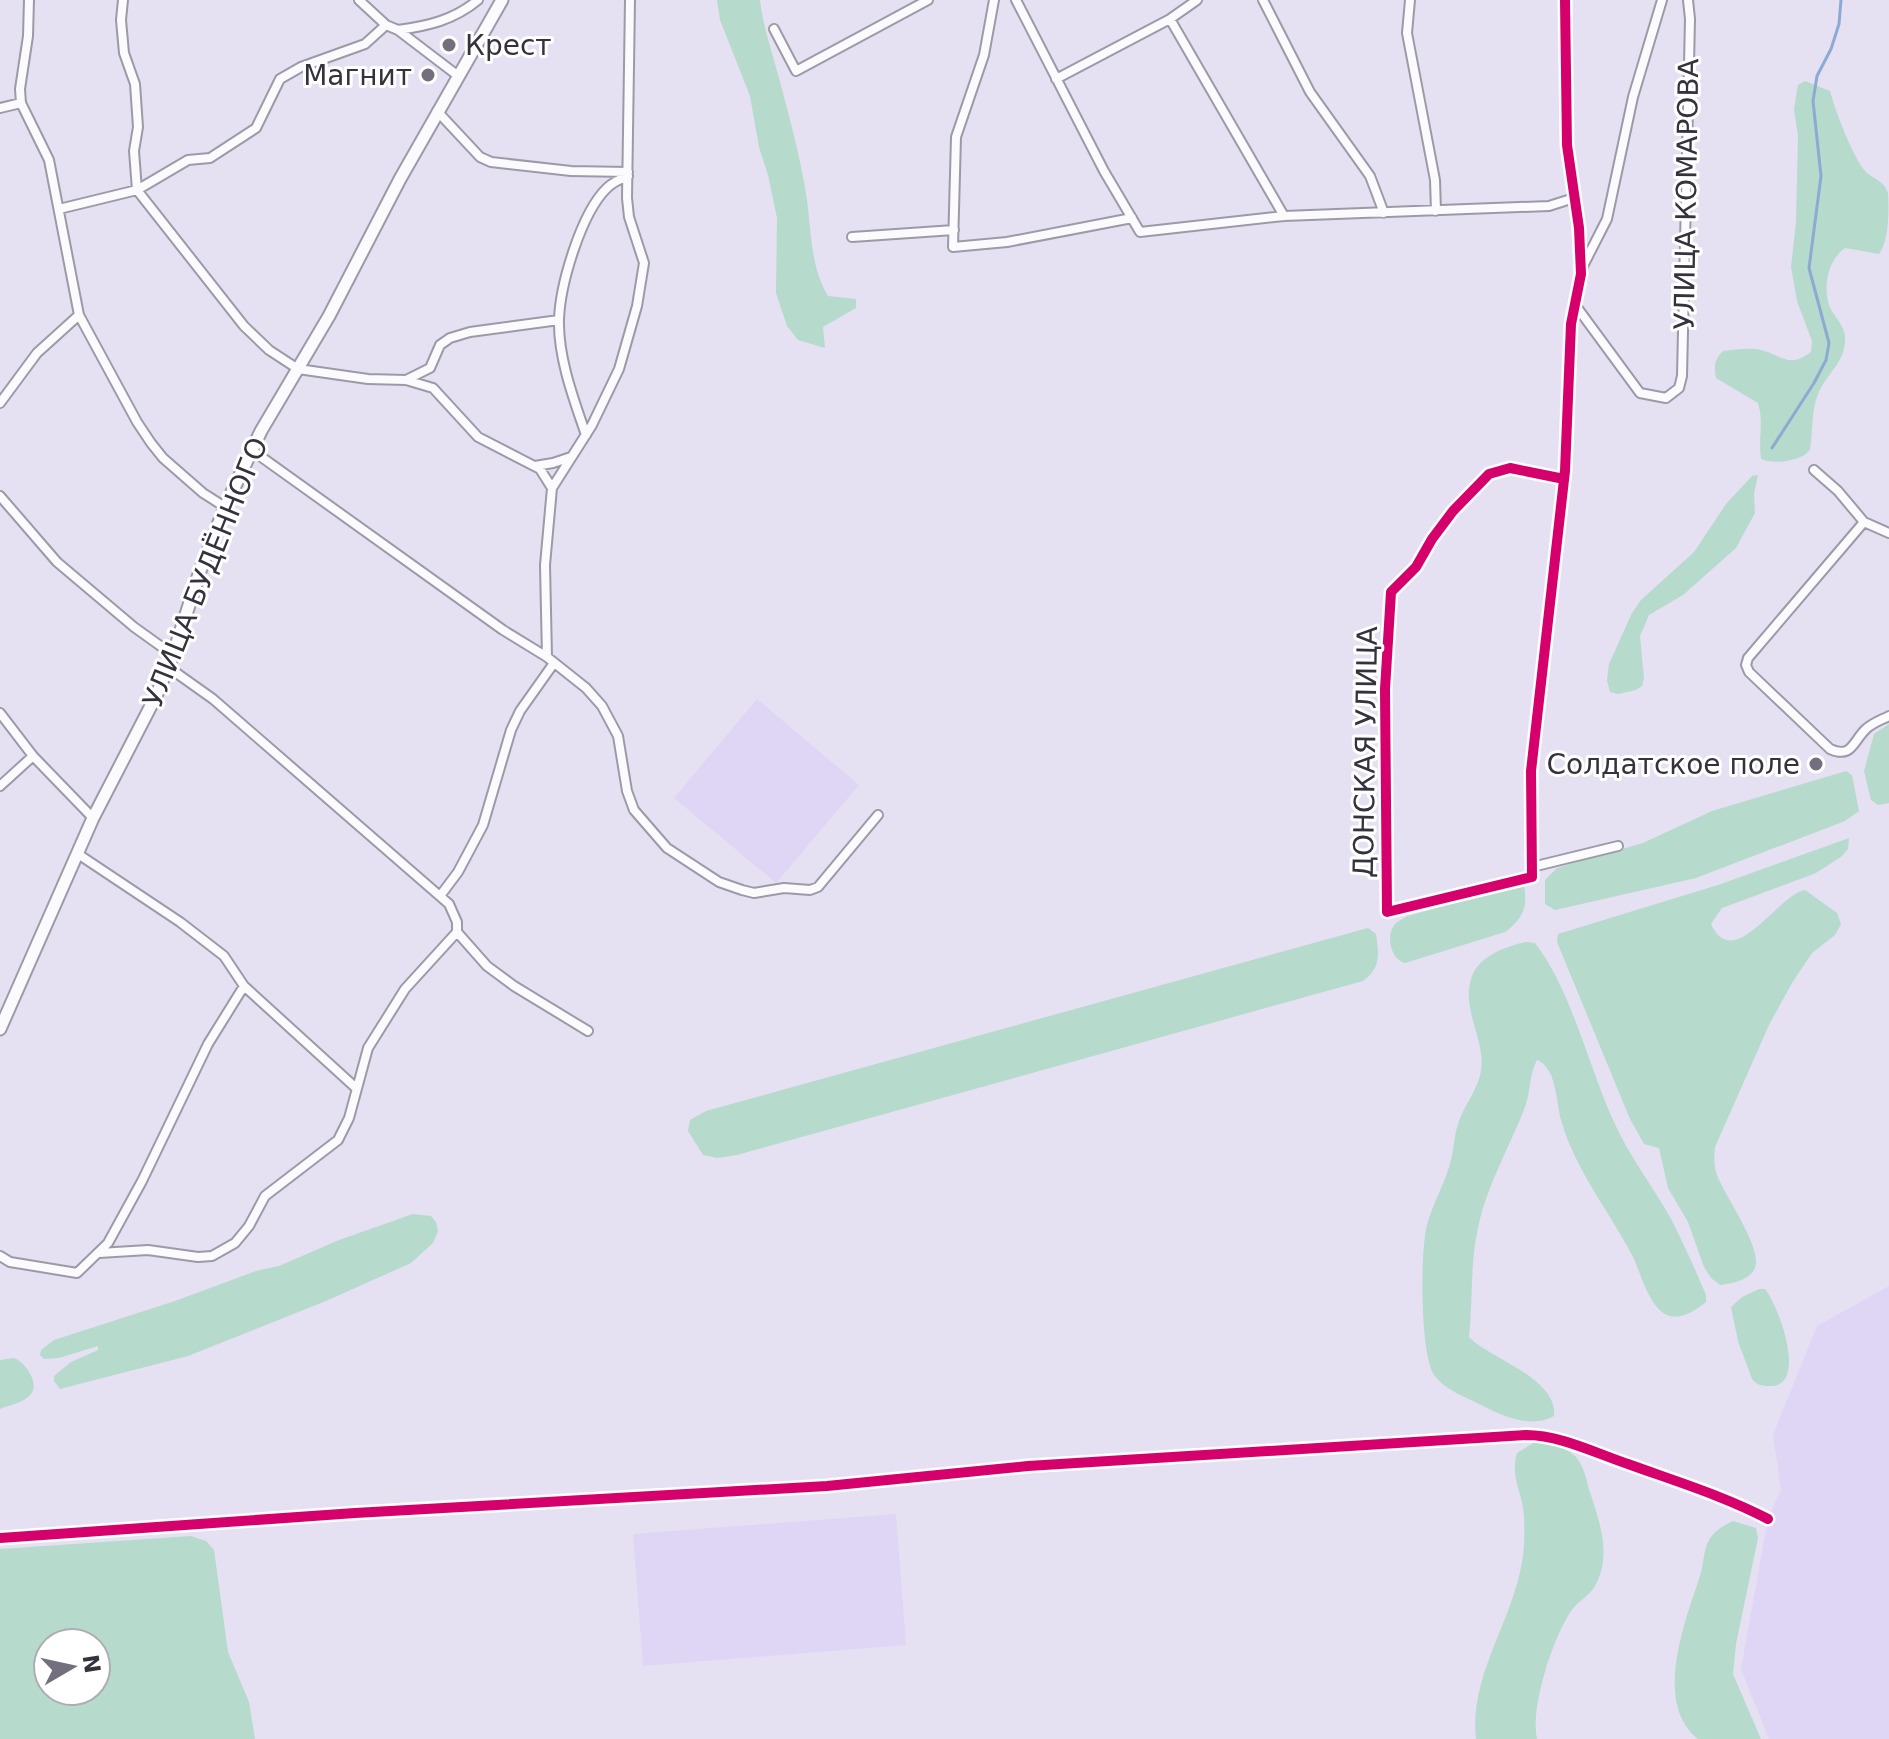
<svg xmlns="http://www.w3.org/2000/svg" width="1889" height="1739" font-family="'DejaVu Sans',sans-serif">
<rect width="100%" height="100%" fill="#e5e1f2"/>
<path fill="#ded6f4" d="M757,699l102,86 -83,98 -102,-85z
M1889,1286v453h-120l-28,-70 27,-150 13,-30 -8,-54 44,-109z
M896,1514l10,131 -263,21 -10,-132z"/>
<path fill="#b6dacc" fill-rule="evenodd" d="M717,0h43c3,27 12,52 19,78 10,38 21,77 27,116 6,35 3,70 22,102l28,3v9l-33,19 2,21 -27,-8 -11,-14 -11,-33 1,-75 -9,-43 -9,-28 -9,-51 -30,-76z
M1805,81l25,10c5,19 23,67 36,81 8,7 19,10 22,21 1,17 1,48 -9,61l-34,-6c-17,12 -22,37 -16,57 4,11 16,20 16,33 1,24 -19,36 -27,56 -7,17 -5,37 -8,56 -9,11 -35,15 -49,9 -3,-19 3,-38 -3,-56l-42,-25c-2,-12 -2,-18 7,-27 11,-1 22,-3 33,-2 25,4 31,21 55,3l1,-11 -15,-40 -6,-34 5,-45 2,-86 -4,-27 4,-24z
M1758,475l-4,19 1,19 -19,35 -53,47 -34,20 -9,21 4,42 -2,8 -6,4 -18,4 -8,-2 -3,-12 2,-16 23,-51 9,-13 53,-48 32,-48 26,-28z
M1889,724v79l-11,2 -7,-5 -7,-29 10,-37z
M1846,771l6,4 7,36 -14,10 -149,57 -141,32 -10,-6v-24l12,-12 86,-25 69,-32z
M1849,838l-1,11 -7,8 -25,16 -94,35 -11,16c23,50 67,-30 94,-34l32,23 4,11 -6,11 -23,18 -20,30 -23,42 -54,122c-1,9 -1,17 1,25 6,21 50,79 38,98 -6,10 -23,14 -34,15l-9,-7 -7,-11 -16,-45 -20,-34 -9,-40 -15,-4 -14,-25 -73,-177 1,-8 160,-49z
M1518,885h6c4,22 -1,34 -19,47l-100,31c-15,-4 -20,-29 -9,-40 1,-1 11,-7 12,-7z
M1368,928l8,6c3,21 5,34 -13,47l-626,174 -20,3 -14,-3 -15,-24 2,-11 16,-9z
M1526,942l9,1c36,46 54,125 79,179 15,34 38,63 56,95 13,25 25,52 36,78v7c-10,8 -26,19 -39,13 -18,-8 -26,-41 -34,-58 -23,-45 -58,-87 -72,-137 -5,-18 -4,-52 -24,-60 -8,14 -6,31 -12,47 -16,42 -40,81 -48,126 -7,34 -4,69 -8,104 21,22 89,41 85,79 -24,13 -52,0 -75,-12 -15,-8 -34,-14 -45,-29 -14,-22 -14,-124 -7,-150 6,-23 20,-45 25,-69 2,-12 3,-24 7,-35 6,-17 19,-32 22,-50 5,-32 -21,-62 -9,-95 8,-20 34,-30 54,-34z
M413,1214l18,2 5,6 2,9 -5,12 -22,20 -85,38 -138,55 -128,33 -6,-8v-5l17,-14 27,-12v-4l-39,12 -15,1 -4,-4 1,-5 13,-10 121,-39 81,-30 23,-5 60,-26z
M1759,1289h6c14,17 44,99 4,97 -8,0 -12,-1 -17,-7l-14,-38 -7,-34 11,-10z
M14,1358c11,4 27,26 16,37 -7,8 -21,10 -30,14v-49z
M1535,1442c13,0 30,5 40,14 8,8 11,22 14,33 10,31 23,64 7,95 -5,11 -18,17 -25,27 -18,27 -41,96 -34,128h-61c-7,-63 36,-116 46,-177 3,-17 3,-38 1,-55 -4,-20 -12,-33 -6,-54z
M1733,1521l23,7 2,10 -22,106 -3,30 28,65h-63c-46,-36 -12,-120 2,-163 4,-11 3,-26 9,-36 6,-10 14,-14 24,-19z
M191,1536l15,5 8,9 14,102 21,50 6,37h-255v-190zM48,1643h48v48h-48z"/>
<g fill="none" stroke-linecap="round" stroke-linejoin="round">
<path stroke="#8caad2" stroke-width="3" d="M1772,448l42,-65 12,-23 3,-17 -20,-75 12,-92 -8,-75 4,-25 14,-27 8,-25 2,-24"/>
<g stroke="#9d9aa7" stroke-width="12">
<path id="street" d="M29,0l-1,36 -8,53 1,14 28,57 30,155 58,107 14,21 12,15 40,35 22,14
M123,0l-2,20 3,33 11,31 3,43 -4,24 3,39 107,136 25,24 29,19 70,10 38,1 27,8 45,49 62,32 12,19
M359,0l27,25 12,5 59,45
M994,0l-10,55 -28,82 -3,110 54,-5 125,-24
M1016,0l88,171 36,61 144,-16 265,-10 25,-8
M1263,0l47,92 60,84 14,37
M1410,0l-3,33 28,147 1,31
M1170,19l114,197
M774,29l22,42 132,-71
M398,30c30,-4 56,-10 80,-30
M1056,79l114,-60 27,-19
M0,108l21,-5
M437,111l43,46 11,5 80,9 57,1
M59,209l78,-19 51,-30 22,-2 46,-30 24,-49 21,-12 64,-23 21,-19
M852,237l102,-7
M1582,268l25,-49 26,-122 29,-97
M1576,306l64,87 26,5 13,-10 3,-12 8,-357 -2,-19
M406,380l24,-12 10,-23 10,-7 20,-6 89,-12
M0,403l37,-50 42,-38
M586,435c-12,-35 -28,-77 -27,-115 1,-35 22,-107 48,-132 6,-6 13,-9 21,-12
M253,451l250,179 44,27 39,31 16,18 16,30 9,55 7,19 33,38 52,34 23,8 12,3 30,-5 26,2 8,-3 60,-72
M535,466l18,-3 18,-6
M1814,470l24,21 26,31 25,11
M1564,479l-54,-11 -21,6 -36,37 -21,28 -16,28 -25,25 -6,97 2,223 145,-35 -1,-106 34,-300 6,-147 10,-50 -2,-46 -12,-83 -2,-145
M0,496l57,66 77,65 39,28
M1864,522l-116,136 -2,7 3,7 81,77c22,10 23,-8 36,-20 6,-6 15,-9 23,-13
M547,657l-2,-92 7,-77 40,-63 27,-56 18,-63 7,-43 -15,-46 -2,-19 3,-198
M168,667l45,32 236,205 8,18v10l30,34 27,20 74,45
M0,713l33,43 60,62
M0,786l33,-30
M78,854l102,68 44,34 20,30 112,102
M1532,867l86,-21
M440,896l18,-24 25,-47 28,-95 9,-19 34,-48
M99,1253l49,-3 50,7 14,-1 23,-13 14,-17 16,-30 73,-56 11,-22 19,-70 37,-59 52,-57
M0,1256l10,6 67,11 31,-30 34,-62 66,-137 36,-58
M0,1538l355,-25 472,-27 201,-20 498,-31c34,0 69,18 102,29 47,17 96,32 140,55"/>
</g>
<g stroke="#9d9aa7" stroke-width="15">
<path id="secondary" d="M0,1029l93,-211 63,-122 17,-41 27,-84 25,-64 36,-76 68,-115 71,-137 102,-179"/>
</g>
<use href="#street" stroke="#fbfafd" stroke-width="8"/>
<use href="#secondary" stroke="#fbfafd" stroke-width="11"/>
<g stroke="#fff" stroke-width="15">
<path id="cycleway" d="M1564,479l-54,-11 -21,6 -36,37 -21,28 -16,28 -25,25 -6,97 2,223 145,-35 -1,-106 34,-300 6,-147 10,-50 -2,-46 -12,-83 -2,-145
M0,1538l355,-25 472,-27 201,-20 498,-31c34,0 69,18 102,29 47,17 96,32 140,55"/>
</g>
<use href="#cycleway" stroke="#d6006c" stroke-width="10"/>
</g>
<g fill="#736f7d" stroke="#fff" stroke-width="3">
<circle cx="449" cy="45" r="8"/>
<circle cx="428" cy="75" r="8"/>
<circle cx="1816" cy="764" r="8"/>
</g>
<g text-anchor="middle" stroke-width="6" stroke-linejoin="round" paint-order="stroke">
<g font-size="28" fill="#35323e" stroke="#fff" text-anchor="end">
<text x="465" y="55" text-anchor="start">Крест</text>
<text x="412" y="85">Магнит</text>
<text x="1800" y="774">Солдатское поле</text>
</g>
<g font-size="28" fill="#35323e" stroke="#fff">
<text transform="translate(1686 194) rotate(-89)" y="10">УЛИЦА КОМАРОВА</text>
<text transform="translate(205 572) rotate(-68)" y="10">УЛИЦА БУДЁННОГО</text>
<text transform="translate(1365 752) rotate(-89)" y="10">ДОНСКАЯ УЛИЦА</text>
</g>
</g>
<g transform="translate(72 1667) rotate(81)"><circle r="38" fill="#ffffff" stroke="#aeadb2" stroke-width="2"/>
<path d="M0-6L14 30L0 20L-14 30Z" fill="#736f7d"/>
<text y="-12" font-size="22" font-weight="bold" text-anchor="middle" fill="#35323e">N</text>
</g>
</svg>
